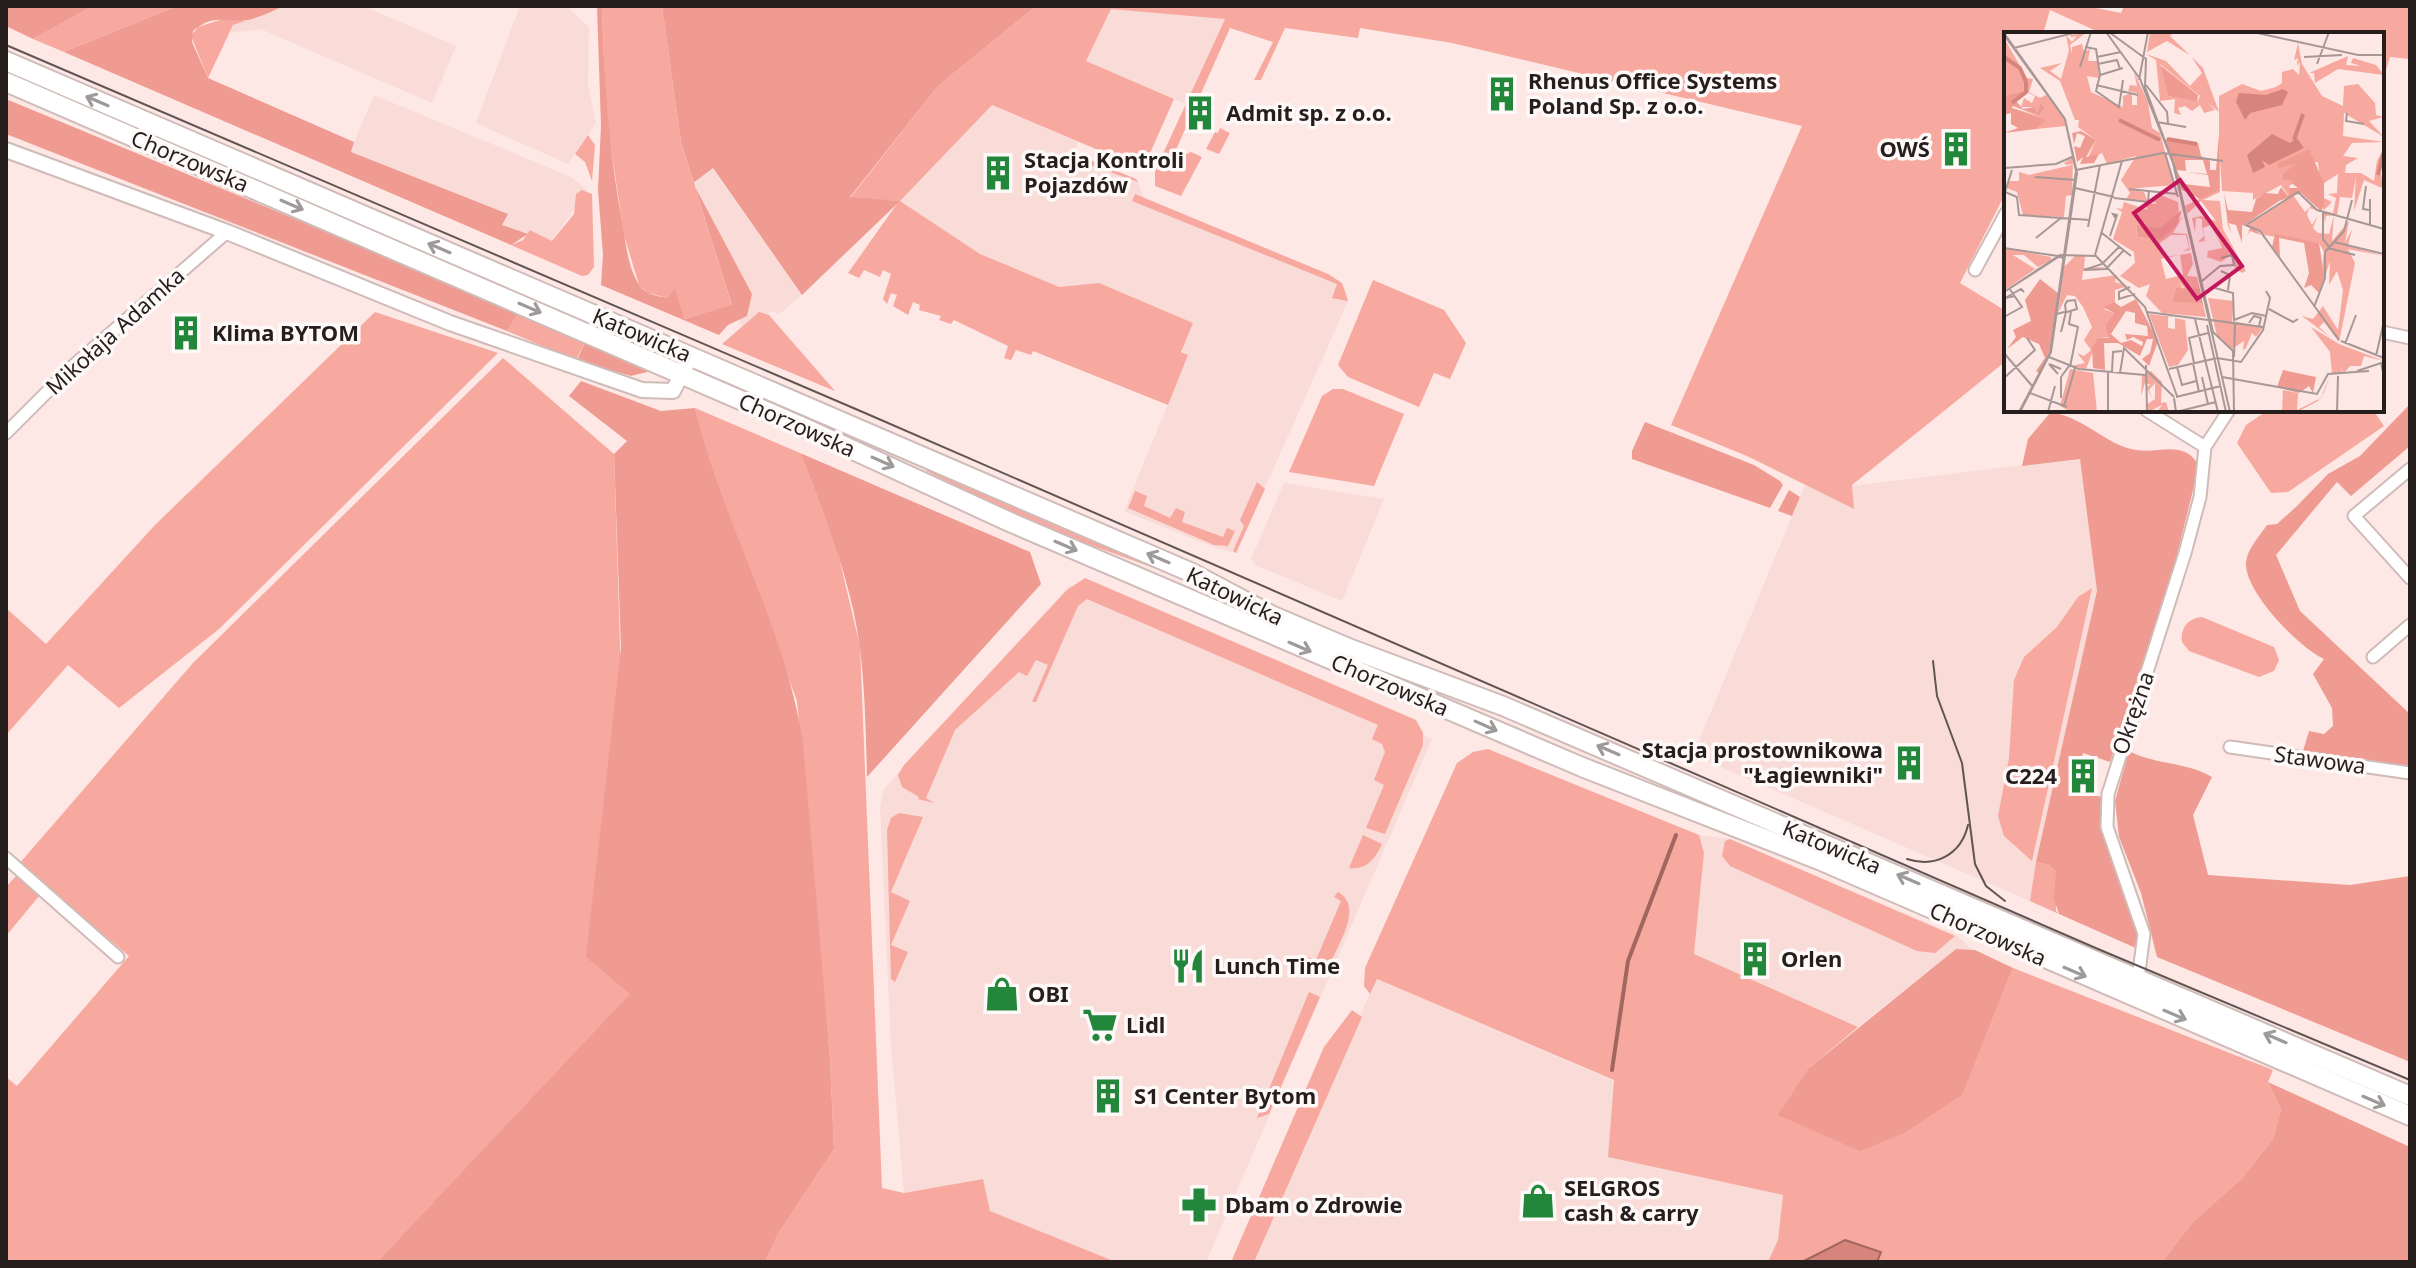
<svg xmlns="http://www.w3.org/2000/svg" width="2416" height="1268" font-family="'Noto Sans',sans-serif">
<rect width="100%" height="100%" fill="#fde8e5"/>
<path fill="#f9dbd7" d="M285,6h78l93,40 -24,57 -171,-74 -31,4 3,-8z
M520,6h46l23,21 -1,57 8,39 -28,41 -92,-41z
M1111,9l114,9 -39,86 -100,-43z
M374,95l197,82 16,13 -35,51 -21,-11 -3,4 -26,-9 5,-11 -157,-62z
M991,105l87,37 -6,16 66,24 6,17 184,75 17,14 3,13 -112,252 -20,-5 -92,-37 64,-156 -93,-71 -36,3 -79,-33 -80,-53z
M712,168l90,127 -24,20 -4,-4 -32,15 -10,-20 -39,-123z
M2080,458l17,133 -67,310 -337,-146 112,-270 49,24 -2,-23z
M1284,483l100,16 -42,102 -85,-35 -6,-7z
M1070,585l362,154 -226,523h-90l-126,-51 -8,-32 -78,14 -13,-147 -11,-239 4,-18z
M1699,835l31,4 226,96 17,15 -17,-1 -98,78 -164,-73 10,-101z
M1376,979l238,102 -6,76 175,38 -5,45 -10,22h-514z"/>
<path fill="#f7a89f" d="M93,6h84l-113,46 -31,-13z
M602,6h60l19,136 51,164 -49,13 -15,-21 -20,-5 -9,-8 -15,-50 -18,-121z
M1036,6h1050l35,7 3,-7h286v53l-20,-2 -8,26v-49h-279l-53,-24 -7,24h-37v158l-46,91 46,28v50l-154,124 2,24 -107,-53 -76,-31 131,-299 -350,-83 -92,-15 -2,10 -73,-10 -24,52h-7l19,-38 -43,-14 -55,124 6,4 10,-4 11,5 -21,39 -26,-10v-15l70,-152 -114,-10 -25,52 88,38 -31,70 -151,-64 -92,96 80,53 79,33 40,-4 94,40 -12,29 7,3 -20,50 -135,-54 -2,4 -15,-5 -5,10 -7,-2 4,-12 -54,-26 -3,4 -12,-4 2,-4 -22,-6 1,-5 -7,-3 -5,13 -15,-9 4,-11 -6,-2 -4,11 -4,-5 8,-25 -8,-4 -3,7 -16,-7 -5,8 -11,-5 51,-72 -49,-3 88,-112z
M229,17l16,4 -12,4 -25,53 -17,-42 7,-9z
M1220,128l10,5 -11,21 -13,-5 9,-17 3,1z
M588,135l7,10 -3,36 -7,-19 -10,-8z
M1073,153l63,26 2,3 -67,-24z
M582,190l10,4 2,73 -6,8 -6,1 -71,-31 12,-5 7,-10 22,11 22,-27 2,-20z
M1135,194l193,80 14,9 6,18 -16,-3 5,-14 -205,-83z
M1373,280l71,30 22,33 -16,36 -16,-6 -15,34 -71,-30 -10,-12z
M375,312l123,41 -279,276 -100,79 -51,-43 -62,70v-127l40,36 109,-119z
M519,312l66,30 -9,18 -69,-29z
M759,312l10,3 66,76 -113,-47z
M503,358l111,96 17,540 -254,268h-371v-185l11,9 112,-130 -110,-92 174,-201z
M1333,389h10l61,25 -30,72 -85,-14 33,-76z
M695,408l105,45 36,92 24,101 22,542 22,5 79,-14 7,32 126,51h-351l13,-28 56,-85 -4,-90 -33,-358 -90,-241z
M2268,410h105l11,16 -96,66 -17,1 -34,-50 9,-18z
M927,467l271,117 -168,-61 -104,-52z
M1257,482l8,7 -29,64 -3,-2 11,-25 -4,-6z
M1135,491l12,5 -3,10 26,12 6,-10 9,4 -3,10 41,15 4,-9 8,3 -7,15 -14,-1 -86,-37z
M1085,578l331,142 7,13v12l-38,89 -19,-6 18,-43 -10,-5 11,-28 -3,-8 -10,-5 6,-14 -291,-126 -9,7 -42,96h-4l16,-37 -12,-5 -9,16 -8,-4 -64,58 -29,68 8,5 -16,-4 1,-2 -17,-10 -4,-12 6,-10 163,-175z
M2092,588l-60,273 -28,-25 -6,-20 11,-58 5,-78 10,-23 33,-30 21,-30z
M2202,617l72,30 5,13 -5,11 -15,6 -70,-26 -7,-9c-2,-14 6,-24 20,-25z
M1488,749l211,86 5,18 -10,101 164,73 -49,41 154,26 50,-126 260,102 -5,12 13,27 -8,30 -31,39 -50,45 -30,39h-394l10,-22 5,-45 -175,-38 6,-77 -237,-101 -7,15 -6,-8 1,-18 92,-205 16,-11z
M899,813l24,4 -32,75 19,9 -19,44 17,7 -13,30 -4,-3 -4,-149 4,-12z
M1363,835l19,9c-7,15 -15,26 -33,24z
M1730,839l225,97 -20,17 -18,-2 -187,-85 -8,-10 3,-15z
M2036,862l13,3 7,7v39l3,3 -29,-13z
M16,876l23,20 -33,40v-49z
M1338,892c25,14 2,49 -7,70h-16l-2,3 -6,-5 1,-3 8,3 25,-59 -7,-4z
M1309,992l11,5 -51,117 -12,4z
M1352,1010l10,7 -108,245h-23l93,-215z"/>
<path fill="#ef9b91" d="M6,6h87l-60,33 -27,-13z
M177,6h108c-11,4 -24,11 -37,14 -21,3 -34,-7 -55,11l-1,11 16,36 146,64 -3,10 157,62 -6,11 26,9 -17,11 -447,-193z
M597,6h5c2,75 7,147 21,221 3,19 6,44 17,59 7,9 18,10 28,12l7,-10 9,31 48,-14 -51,-163 -19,-136h374l-98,80 -88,111 50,4 -98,94 -89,-127 -20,15 59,111 -5,22 -19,9 -9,10 -118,-50 2,-30 -5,-65 3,-64z
M6,99l513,213 -12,19 -501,-197z
M585,342l66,29 -20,5 -54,-16z
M581,381l80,30 34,-3c27,115 90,217 108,335l27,316 4,90 -56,85 -13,28h-388l253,-268 -44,-37 35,-309 -7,-194 13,-13 -58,-45z
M2410,404v42l-59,50 -14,-14 -61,73 24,56 110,103v52l-107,-15 6,-20 15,3 9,-8 -1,-18 -19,-34 11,-15c-24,-10 -80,-68 -78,-96 1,-14 13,-26 21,-38l10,-1 20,-18 31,-32 32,-18z
M2050,413c29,1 53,29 81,36 26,7 52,-12 68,17l-27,109 -62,187 -27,-9 -11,34 29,10 1,35 37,105 -1,12 -79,-35 -5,-15 2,-27 -7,-7 -13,-3 61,-271 -17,-132 -58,7 6,-27z
M1645,422l109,43 26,16 3,4 -13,23 -138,-49v-8z
M800,453l230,99 11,32 -174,193c-1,-43 -2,-86 -7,-129 -9,-68 -35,-132 -60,-195z
M1789,490l11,7 -8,19 -14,-5z
M2129,751c26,14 59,11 83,26l-19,38 15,60 142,10 60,-9v186l-253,-105 -16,-64 -22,-56 -4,-36z
M1956,949l19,1 38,18 -50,126 -59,39 -44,18 -82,-36 31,-47z
M2268,1082l142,65v115h-248l30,-39 50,-45 31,-39 8,-30z"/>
<path fill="#d7857c" stroke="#a26660" stroke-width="2" d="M1845,1240l36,12 -4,10h-75z"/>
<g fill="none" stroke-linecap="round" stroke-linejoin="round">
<path stroke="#a26660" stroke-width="4" d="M1612,1070l16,-109 48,-126"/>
<g stroke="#cfbbb8" stroke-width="15">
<path id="minor" d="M1975,270l31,-57
M2382,332l28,6
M6,433l66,-66 155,-135
M2205,447l24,-37
M2410,469l-56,47 56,62
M2373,657l37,-32
M2230,747l180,26
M6,858l112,99
M2138,979l6,-45 -37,-107 1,-33 77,-241 15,-56 5,-50 -59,-37"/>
</g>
<g stroke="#cfbbb8" stroke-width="18">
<path id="tertiary" d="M6,150l221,82 223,91 192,67 31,1 18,-35"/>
</g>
<g stroke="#cfbbb8" stroke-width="22">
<path id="primary" d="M6,61l1184,511 81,43 80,34 152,57 907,390
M6,82l799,346 207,95 570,244 237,93 591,256"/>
</g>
<use href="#minor" stroke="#fff" stroke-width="11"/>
<use href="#tertiary" stroke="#fff" stroke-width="14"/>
<use href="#primary" stroke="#fff" stroke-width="18"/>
<path stroke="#605553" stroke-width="2" d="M6,45l859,368 1233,536 312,131
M1933,661l4,35 25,67 13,101 11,22 19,15
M1907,859c28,9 54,-4 61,-34"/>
</g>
<defs><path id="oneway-shaft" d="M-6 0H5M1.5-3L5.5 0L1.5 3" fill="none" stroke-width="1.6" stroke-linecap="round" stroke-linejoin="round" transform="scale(2)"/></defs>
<g stroke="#9d9a99">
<use href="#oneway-shaft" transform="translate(97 101) rotate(-157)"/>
<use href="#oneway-shaft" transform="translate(292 205) rotate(23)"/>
<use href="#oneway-shaft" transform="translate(439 248) rotate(-157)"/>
<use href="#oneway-shaft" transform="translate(530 308) rotate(23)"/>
<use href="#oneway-shaft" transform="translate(883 462) rotate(24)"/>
<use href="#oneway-shaft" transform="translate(1066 546) rotate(23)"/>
<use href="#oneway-shaft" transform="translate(1158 558) rotate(-157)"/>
<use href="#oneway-shaft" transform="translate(1300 647) rotate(23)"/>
<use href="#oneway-shaft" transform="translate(1486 726) rotate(24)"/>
<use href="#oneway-shaft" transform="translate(1608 750) rotate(-157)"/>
<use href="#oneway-shaft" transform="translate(1908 879) rotate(-157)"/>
<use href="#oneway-shaft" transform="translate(2075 972) rotate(23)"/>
<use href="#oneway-shaft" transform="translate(2175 1015) rotate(23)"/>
<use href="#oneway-shaft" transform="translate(2275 1038) rotate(-157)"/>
<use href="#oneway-shaft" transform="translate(2374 1101) rotate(23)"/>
</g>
<defs>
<g id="building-bare" transform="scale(2.76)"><path d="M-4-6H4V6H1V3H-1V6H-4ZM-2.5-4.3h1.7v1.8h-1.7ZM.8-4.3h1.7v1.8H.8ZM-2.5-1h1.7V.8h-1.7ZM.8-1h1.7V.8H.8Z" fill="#22873b" stroke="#fef9f9" stroke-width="2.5" paint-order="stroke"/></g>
<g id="restaurant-bare" transform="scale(2.76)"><path d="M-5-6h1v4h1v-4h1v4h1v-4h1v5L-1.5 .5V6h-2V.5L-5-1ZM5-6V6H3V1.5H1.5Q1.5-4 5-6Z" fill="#22873b" stroke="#fef9f9" stroke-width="2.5" paint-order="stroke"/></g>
<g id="shop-bare" transform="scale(2.76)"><path d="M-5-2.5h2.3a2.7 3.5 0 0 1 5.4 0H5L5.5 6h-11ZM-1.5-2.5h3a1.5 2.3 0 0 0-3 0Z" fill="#22873b" stroke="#fef9f9" stroke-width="2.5" paint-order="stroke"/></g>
<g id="supermarket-bare" transform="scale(2.76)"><path d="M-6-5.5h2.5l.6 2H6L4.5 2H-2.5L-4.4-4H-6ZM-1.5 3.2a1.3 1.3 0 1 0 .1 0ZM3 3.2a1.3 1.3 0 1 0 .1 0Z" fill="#22873b" stroke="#fef9f9" stroke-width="2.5" paint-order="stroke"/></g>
<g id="pharmacy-bare" transform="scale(2.76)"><path d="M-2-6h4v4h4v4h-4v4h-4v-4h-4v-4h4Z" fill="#22873b" stroke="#fef9f9" stroke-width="2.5" paint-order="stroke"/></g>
</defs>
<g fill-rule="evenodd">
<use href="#building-bare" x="1502" y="94"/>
<use href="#building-bare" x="1200" y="113"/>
<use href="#building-bare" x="1956" y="149"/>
<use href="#building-bare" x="998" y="173"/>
<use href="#building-bare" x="186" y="333"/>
<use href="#building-bare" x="1909" y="763"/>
<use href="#building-bare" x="2083" y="776"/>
<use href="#building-bare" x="1755" y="959"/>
<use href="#restaurant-bare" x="1188" y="966"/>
<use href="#shop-bare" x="1002" y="994"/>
<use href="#supermarket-bare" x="1100" y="1025"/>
<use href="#building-bare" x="1108" y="1096"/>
<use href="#shop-bare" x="1538" y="1201"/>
<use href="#pharmacy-bare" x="1199" y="1205"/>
</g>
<g text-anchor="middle" stroke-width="7" stroke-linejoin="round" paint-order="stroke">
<g font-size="22" font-weight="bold" fill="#251e1d" stroke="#fef9f9" text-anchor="start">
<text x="1528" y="89">Rhenus Office Systems<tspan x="1528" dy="25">Poland Sp. z o.o.</tspan></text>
<text x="1226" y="121">Admit sp. z o.o.</text>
<text x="1930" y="157" text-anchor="end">OWŚ</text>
<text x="1024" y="168">Stacja Kontroli<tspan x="1024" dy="25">Pojazdów</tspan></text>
<text x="212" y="341">Klima BYTOM</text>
<text x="1883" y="758" text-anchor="end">Stacja prostownikowa<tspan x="1883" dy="25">"Łagiewniki"</tspan></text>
<text x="2057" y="784" text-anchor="end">C224</text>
<text x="1781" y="967">Orlen</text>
<text x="1214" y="974">Lunch Time</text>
<text x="1028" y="1002">OBI</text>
<text x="1126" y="1033">Lidl</text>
<text x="1134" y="1104">S1 Center Bytom</text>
<text x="1564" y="1196">SELGROS<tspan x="1564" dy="25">cash &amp; carry</tspan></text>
<text x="1225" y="1213">Dbam o Zdrowie</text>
</g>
<g font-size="22" fill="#251e1d" stroke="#fef9f9">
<text transform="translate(190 161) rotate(23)" y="8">Chorzowska</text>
<text transform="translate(115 331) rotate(-42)" y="8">Mikołaja Adamka</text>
<text transform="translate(642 335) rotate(23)" y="8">Katowicka</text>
<text transform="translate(797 425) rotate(24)" y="8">Chorzowska</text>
<text transform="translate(1235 596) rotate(26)" y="8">Katowicka</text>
<text transform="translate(1390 685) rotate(23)" y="8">Chorzowska</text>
<text transform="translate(2133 713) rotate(-71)" y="8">Okrężna</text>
<text transform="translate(2320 760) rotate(8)" y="8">Stawowa</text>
<text transform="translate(1832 847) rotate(23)" y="8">Katowicka</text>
<text transform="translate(1988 934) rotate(24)" y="8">Chorzowska</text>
</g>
</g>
<g transform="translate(2004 32)">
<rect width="380" height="380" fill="#fde8e5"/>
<path d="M83,0l-17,13 2,9v-7l10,-3 2,8 6,-3 -2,12h10l1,17 -12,-2 4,16 32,15v-11l9,-3v12h5v-12l-9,-2 2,-6 7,1 -3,-14 14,30 4,26 8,5 14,52 -46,4 16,3 4,10 -22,-3 4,-6 -9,-13 15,-24 -29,8 -5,-11 -15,7 9,-20 -18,-13 1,-7h-4l-15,-39 -20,-13 22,-5 -12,8 11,8 8,-29 -3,-15 6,7 5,-6 -6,1 -1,-2h8l-8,-1zM146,0h24l-4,4 33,32 16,44 -12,-10 8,8 -11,3 -4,-8 -8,6 -7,-5 -7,2 3,7 -7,-2 1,-14 -15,2 -4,-41 -10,-6 20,7 24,25 12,-13 -11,-17 -24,-15 -20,11zM156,32l40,32 -3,6 -29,-6zM0,6l23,40 6,1 -4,13 11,6 6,-3 18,22 10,38 -8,-29 -30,3 9,-9 -33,-12 27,8 6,-8 -3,-4 -5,9 -4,-6h-12l3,-9 8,5 3,-7 -10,-5 -21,4zM294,11l4,21 20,32 21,10 1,-20 14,-2 17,19 1,12 8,2 -15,4 15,16 -40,-24 -1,23 41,6 -32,1 -9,13 15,2 -12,7 -1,8h16l13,8 3,-20 7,-13 -5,18 5,23 -20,-9 -10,31 2,-34 -4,21 -12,-1 -3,18 -11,1 -1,8 -7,-62 -27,1h4l-2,7 -8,2 12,10 -7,3 -2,10 -7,-10 -28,15v-7l-31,-2 -2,-33v34l-17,8 17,1 3,28 23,42 -4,2 -7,-5 -3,-14 -11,8 -14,-5 1,-6 14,-3 -3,-8 -9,-15 -7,3 2,13 -7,1 6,-6 -2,-10v-7l-6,-1 -1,14 -3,-14 9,-2 15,5 -15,-20 -14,13 -2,-8 14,-7 -20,-17 16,8 16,-3 8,-16v-75l23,-12 19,7 15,-4 6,-4v-11l11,-3 6,6 1,-13 -3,4 1,-8 -4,2zM334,142l-1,19 -9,1 8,4 -3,15 -10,-2 9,-9 -8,-4v-15zM344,24l-2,9 15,1 -10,-3 2,-5 23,7 8,10 -46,-6 -23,14 -1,-10h-5zM69,125l-1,38 -6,1 -2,21 -41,-2 -6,-23 -10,-4 2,-7h10v-9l10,3 43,-10 1,-1 -7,1 -2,-2zM154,162l20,8 1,12 -19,14 -24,-2 2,11 22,3 23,-24 -10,17 14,1 3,16 -7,1 6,-3 -3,-13h-15l-11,8 4,14 15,-2 -18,4 5,20 17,-4 -3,-20 11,-2 2,11 -6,12 10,1 3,12h-15l-6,-7 4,7h-7l-2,11 29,4 3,13 -44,-4 -16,-17 4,-12 -11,4 -19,-12 15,-13 -1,-11 -21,-13 9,-27 -6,-4 6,1 2,-7 24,8 -4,-7 13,1 -5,-5zM289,163l12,17 7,-7 4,5 -7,-2 -2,7 5,10 6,-10 -5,13 5,5 11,1 5,-19 -2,26 17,-20 -4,22 7,-14 -4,17 36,10 -36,-7 7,14 -16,79 -15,-20 -5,5 12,11 -29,-22 11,3 10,-13 15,24 5,-40 -6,-19 -8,14 1,-24 -11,34 5,-43 -5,-9 -55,-8 -17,-11zM0,216l47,9v3l-13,7 -14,-12h-11l22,14 -30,21zM72,223l9,1 -1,12 24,-1 -25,4 -1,9 35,-5 -2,7 13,4 -13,4v13l-11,6 10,4 -9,14 6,10 -13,1 -12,31 -15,-3 14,-3 -8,-10 7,3 7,-6 -7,-10 8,-13 -9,-20 -8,-11 -8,-1 -9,18 6,-46zM204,266l26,3 -2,20 31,6 -7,10 -4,-4 -6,15 -3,2 1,-9 -12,8 -15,-13zM145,282l25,3h-6v11l7,1v-11l10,2 3,30 -10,15 -9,2zM307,295l28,17 45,17 -20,-5 -3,10h-11l-6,7 -4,-6 3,6 -11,1 -2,-22zM66,337l23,4 4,39h-26l-11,-6zM147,339l11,11 -1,21 5,-1 3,10h-12l5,-7 -14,7 -2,-7 9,-6v-16l-6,7 3,8 -6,-11 5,-2 -6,-2 -4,13 1,-20zM326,343l-6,18 -6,8 -21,11h-15l1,-22 15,3 -1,17 24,-12z" fill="#f7a89f" fill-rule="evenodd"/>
<path d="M156,33l38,30 -1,7 -29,-6zM21,59l-9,10 7,8 11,-2 3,6 4,-10 4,5 -6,8 -26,-10 -1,2 34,12 -10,9 -32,4 14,-5 -7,-4v-11l-7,2v-20zM77,99l15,9 -10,17 13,-3 -5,9 -14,1 3,-7 -6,5 -3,-16 6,2 5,-12 -8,-3 -3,11 -2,-11zM215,102v56l-18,9 -19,-9 -3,-6 8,2 -8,-4 -14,-43 33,4 3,13 9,5v9h6zM181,128h18l4,14 -21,-2 22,3 2,12 -27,-3 -6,-14 9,1zM305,117l15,34v23l-3,5 -20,-18 -22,8 -33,23 9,5 6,6 -11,-4 -3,5 3,-8 -8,-3v18l-6,-18 -8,-2 4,10 -4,-7 -4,-33 4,17 24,2 4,-13 9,-6 13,1 3,-7 7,9 1,-8h9l-8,-6h7l-14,-3v-5l12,-10 -16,4 -2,-4zM178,178l-5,15 -17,15 -22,-3 -2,-12 24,3zM271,202l44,9 5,32 -5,18 -8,-8 -7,3 5,-15 -5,-30 -25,-5 1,19 -8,-10zM36,247l18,14 -9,60 -10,20 -3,-2 9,-13 -6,-14 -16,-7 -16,12 9,-12 -3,-7 18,-9 -6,-21zM172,256l24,1 3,15 -30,-3zM132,267l22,42 -9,25 -7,-7 8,-6 3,-14h-6l-7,17 -22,-13h-14l1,27 -12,-2 -1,-20 6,-10h11l-4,-12 9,-13 -11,-6 11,-5 7,5zM122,279l9,2v10l12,3 1,10 -23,-2 2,6 6,-3 10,5 -1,4 -11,-6 -10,3 -10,-9zM279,338l33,7 -3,16 -4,-7 -10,7 -22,-6z" fill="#ef9b91" fill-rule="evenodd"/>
<path d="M279,57l5,3 -6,13 -32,8 -5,7 -9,-18 3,-9 27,2zM268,102l18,9 7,-5 7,10 -35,17 -7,-5 3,7 -12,6 -6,-18z" fill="#d7857c"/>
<path fill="none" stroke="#d7857c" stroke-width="4" d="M0,25l16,11 6,14v10l-14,11M115,88l41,20M163,107l30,5M290,108l9,-26M374,143l6,-24"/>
<path fill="none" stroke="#a79795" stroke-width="2" d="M102,0l34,47 33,84 57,249M105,0l37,27 -1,28 30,81 38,164 20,19 1,61M249,0l105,23h26M0,1l61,86 12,54 -26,179 -31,60M0,3l61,84 11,52 -26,182 -31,59M81,15l11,2 4,26M10,16l63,-16M93,25l24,-5M300,25l38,-2M94,32l19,-4 3,9M313,32l12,-32M76,35l11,-35M119,36l-23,7 -4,16 23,16 4,-27M135,48l9,-48M92,53l42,10M142,53l21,27 1,11M343,81l-1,8 18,3M153,90l29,5M161,121l13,44M0,136l52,-4 16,-7M8,138l-7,22 12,5 2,18 71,5M72,138l87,-17 60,8M31,145l41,3M362,154l-3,23 6,1M71,156l39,9M125,157l48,5M110,166l34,4 1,-12M319,180v27l6,8M242,193l52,-33 19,18 67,19M242,193l14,6 79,109M366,193v-26M84,195l12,-62M98,201l29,23M106,204l7,-21 -4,-1 3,5M32,206l26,-21M330,210l50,12M116,214l-18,18 -18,6 22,-1 18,-19M0,216l54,8M324,216l27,7M91,223l50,52 32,89M91,223l27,-94M217,239l9,4 -2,15M198,249l18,-15 14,-1 -2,-10 -11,3M126,255l-11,5v7l16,-5M211,256l18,5 1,28M0,260l56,-37 36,1M0,260l56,-36 4,3M11,264l-10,2 16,-9 3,3M310,275l11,-29v-26l19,-21 8,-31M265,277l24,13 5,-3M143,280l61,8M53,282l7,-2h3l10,-3 -2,-9 -8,1 -2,4 1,7 -5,20M0,285l18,-10 -13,-19M191,287l23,93M207,288l52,7M230,288l18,-7 14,3M245,291l5,-7 7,2 -2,8M203,293l19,87M337,309l43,17M341,312l11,-29M0,321l29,34M372,324l8,-35M45,325l30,12 66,6M230,325l1,-34M189,331l6,29M190,331l-5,-25 19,-5M142,333l1,47M66,335l8,-40 -9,-3 2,-13M173,335l5,18 14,-4M165,337l48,-11 24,4 22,-32 7,-32 -4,-7M104,339v41M353,339l24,-8 3,13M108,340l1,-20 9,-1M116,341l4,-25 50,49M54,342l-9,-10 12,5M198,345l6,27M218,345l95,17 11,-20 41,-3M0,346l31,-28 -8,-12M26,361l37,14M172,365l45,-11M57,366v-21l8,-11M170,366l2,14 40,-10M60,374l11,-38M44,380l7,-26M333,380l1,-36"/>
<path fill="#c2185b" fill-opacity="0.15" stroke="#c2185b" stroke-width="4" d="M176,148l62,86 -45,33 -63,-86z"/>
<rect width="380" height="380" fill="none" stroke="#251e1d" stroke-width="4"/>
</g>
<rect width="2416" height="1268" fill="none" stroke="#251e1d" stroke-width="16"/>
</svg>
